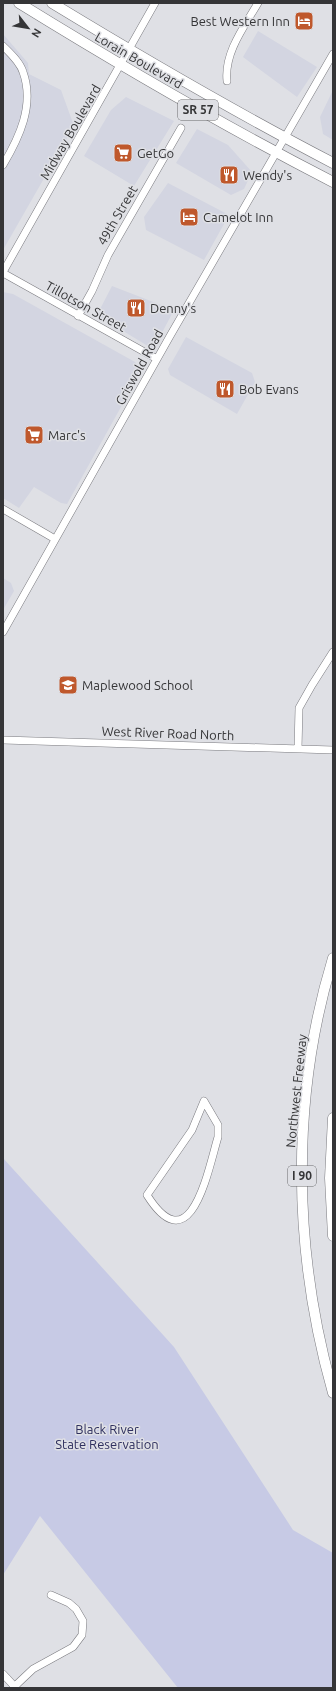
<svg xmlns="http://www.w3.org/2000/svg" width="336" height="1691" font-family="Ubuntu,sans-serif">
<rect width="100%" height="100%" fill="#dfe0e5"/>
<path fill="#d3d5e1" d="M258,31l59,36 -20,30 -54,-40z
M3,34l25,29 1,11 32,16 13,36 -71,124z
M333,90v50l-10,-6 -3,-17z
M126,97l48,24 -40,65 -50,-30 27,-46z
M197,129l31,16 24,27 -8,17 -13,6 -55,-32z
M168,183l61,32 -25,45 -58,-30 -2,-13z
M112,286l62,24 -19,36 -4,2 -54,-33z
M3,292l10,2 122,68 6,9 -74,133 -6,-1 -27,-16 -15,21 -16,-10z
M186,337l66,36 3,9 -18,32 -67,-39 -2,-6z
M3,578l8,5 3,8 -11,19z"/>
<path fill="#c7cae5" d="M3,1158l171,189 119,183 40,23v135h-155l-138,-172 -37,59z"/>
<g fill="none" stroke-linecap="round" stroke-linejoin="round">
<g stroke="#7a7a7f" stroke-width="8">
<path id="minor" d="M3,46c7,7 17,16 20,26 12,33 -4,66 -20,93
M227,81c-3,-28 17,-54 31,-78
M3,272l152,-269
M3,273l154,86
M78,316l14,-25 16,-36 73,-127
M3,509l52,30
M3,632l167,-296 163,-282
M3,740l330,10
M298,749l1,-41 13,-23 21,-33
M204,1101l14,24v12c-10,33 -27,128 -71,58l45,-65z
M3,1674l13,14
M15,1686l18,-17 40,-22 9,-12 1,-14 -7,-12 -7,-6 -18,-8"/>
</g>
<g stroke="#7a7a7f" stroke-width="11">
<path id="highway" d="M19,3c102,63 207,124 314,179
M52,3c92,56 185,110 281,160
M333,958c-43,141 -40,294 0,435
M333,1118l-3,60 3,58"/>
</g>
<use href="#minor" stroke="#fff" stroke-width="7"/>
<use href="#highway" stroke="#fff" stroke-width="10"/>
</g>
<defs>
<g id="hotel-square" transform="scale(1)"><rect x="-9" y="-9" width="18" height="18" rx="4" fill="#bf582c" stroke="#dfe0e5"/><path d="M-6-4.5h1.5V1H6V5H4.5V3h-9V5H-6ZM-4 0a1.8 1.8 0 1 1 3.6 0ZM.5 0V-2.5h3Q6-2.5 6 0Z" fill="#fff"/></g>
<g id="supermarket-square" transform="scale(1)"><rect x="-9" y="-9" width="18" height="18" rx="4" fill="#bf582c" stroke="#dfe0e5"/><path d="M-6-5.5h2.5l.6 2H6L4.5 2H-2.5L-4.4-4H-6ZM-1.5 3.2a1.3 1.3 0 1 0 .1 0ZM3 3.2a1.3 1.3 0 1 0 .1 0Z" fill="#fff"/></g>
<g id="restaurant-square" transform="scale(1)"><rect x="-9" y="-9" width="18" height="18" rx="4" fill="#bf582c" stroke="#dfe0e5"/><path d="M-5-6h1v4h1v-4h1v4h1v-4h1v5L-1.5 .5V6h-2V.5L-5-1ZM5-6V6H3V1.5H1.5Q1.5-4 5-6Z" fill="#fff"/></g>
<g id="school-square" transform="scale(1)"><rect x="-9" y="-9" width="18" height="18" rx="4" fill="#bf582c" stroke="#dfe0e5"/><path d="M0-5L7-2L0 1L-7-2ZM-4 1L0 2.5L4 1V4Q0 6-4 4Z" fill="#fff"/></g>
</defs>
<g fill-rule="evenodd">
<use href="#hotel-square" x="304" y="21"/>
<use href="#supermarket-square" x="123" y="153"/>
<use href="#restaurant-square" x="229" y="175"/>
<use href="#hotel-square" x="189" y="217"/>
<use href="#restaurant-square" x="136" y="308"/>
<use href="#restaurant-square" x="225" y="389"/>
<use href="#supermarket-square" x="34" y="435"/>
<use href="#school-square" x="68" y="685"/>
</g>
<g text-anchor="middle" stroke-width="3" stroke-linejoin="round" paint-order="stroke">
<g fill="#dfe0e5" stroke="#68686b" stroke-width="1">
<rect x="178" y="100" width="40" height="20" rx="3"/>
<rect x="288" y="1166" width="28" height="20" rx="3"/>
</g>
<g font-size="12" font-weight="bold" fill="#353537">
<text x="198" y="114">SR 57</text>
<text x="302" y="1180">I 90</text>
</g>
<g font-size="13" fill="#353537" stroke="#dfe0e5" text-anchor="start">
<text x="290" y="26" text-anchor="end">Best Western Inn</text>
<text x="137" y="158">GetGo</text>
<text x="243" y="180">Wendy's</text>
<text x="203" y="222">Camelot Inn</text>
<text x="150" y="313">Denny's</text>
<text x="239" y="394">Bob Evans</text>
<text x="48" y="440">Marc's</text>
<text x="82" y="690">Maplewood School</text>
</g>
<g font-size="13" fill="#353537" stroke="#dfe0e5">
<text transform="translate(139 60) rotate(30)" y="5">Lorain Boulevard</text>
<text transform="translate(70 132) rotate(-60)" y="5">Midway Boulevard</text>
<text transform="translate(117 215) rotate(-60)" y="5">49th Street</text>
<text transform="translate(86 306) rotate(29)" y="5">Tillotson Street</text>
<text transform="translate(139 367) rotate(-61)" y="5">Griswold Road</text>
<text transform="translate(168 733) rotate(2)" y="5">West River Road North</text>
<text transform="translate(296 1091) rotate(-84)" y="5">Northwest Freeway</text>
</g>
<g font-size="13" fill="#2f305f" stroke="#dfe0e5">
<text x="107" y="1434">Black River<tspan x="107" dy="15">State Reservation</tspan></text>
</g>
</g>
<rect width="336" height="1691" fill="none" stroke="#353537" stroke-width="8"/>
<g transform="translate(28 28) rotate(121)" stroke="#dfe0e5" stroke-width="3" paint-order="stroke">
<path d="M0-3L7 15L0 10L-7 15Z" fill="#353537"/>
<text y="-6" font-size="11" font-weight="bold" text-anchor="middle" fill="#353537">N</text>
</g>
</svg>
